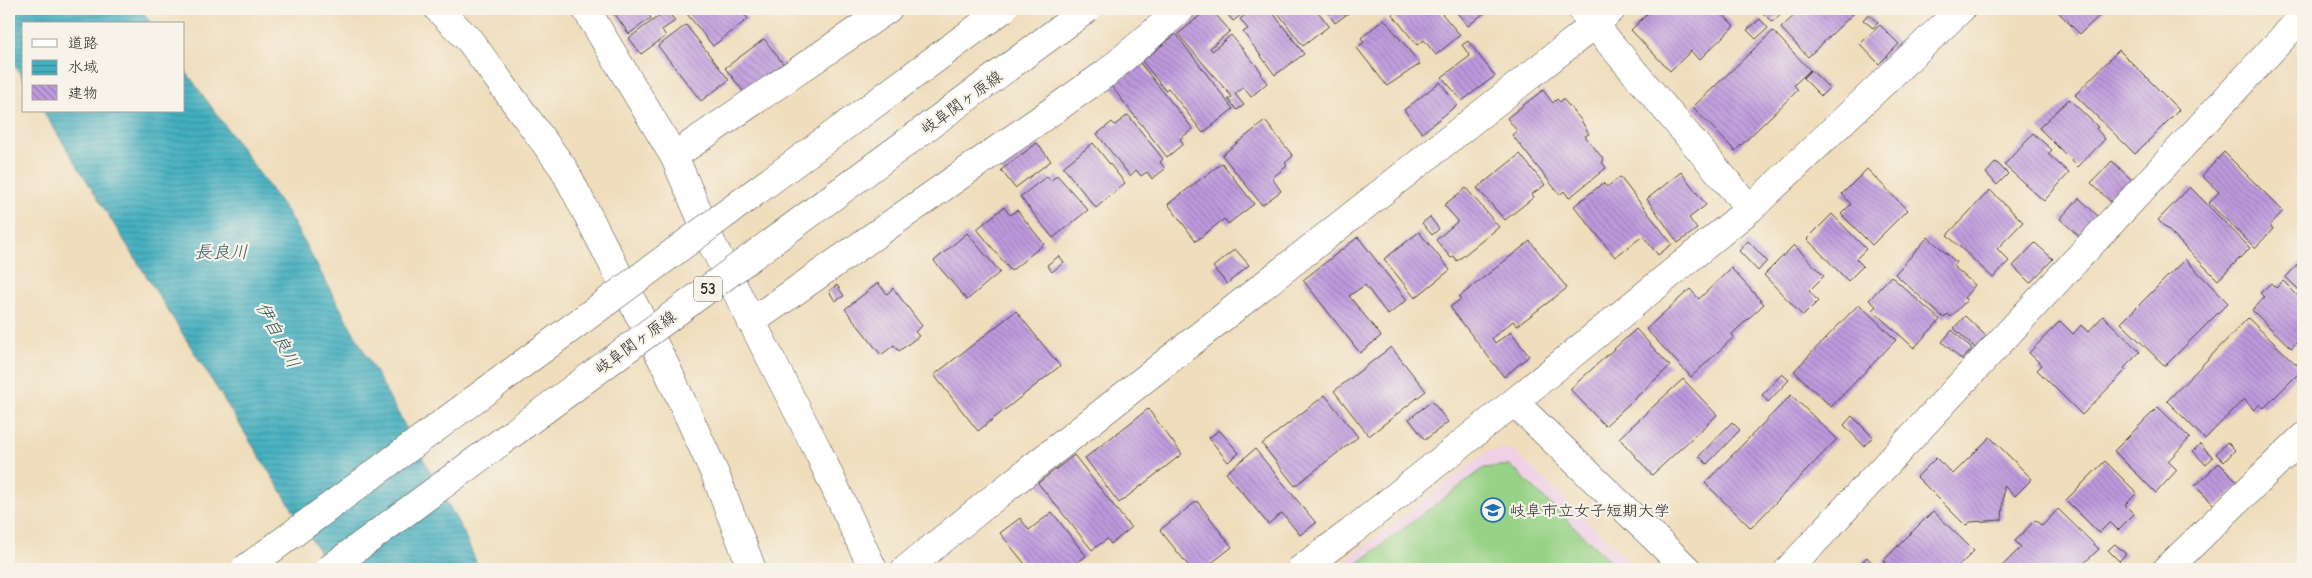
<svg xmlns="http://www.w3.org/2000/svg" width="2312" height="578" font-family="'Comic Neue','Klee One',sans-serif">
<defs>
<pattern id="water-rules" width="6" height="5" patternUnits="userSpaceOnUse" patternTransform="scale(1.25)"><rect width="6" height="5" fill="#43afc0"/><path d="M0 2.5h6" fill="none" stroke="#388f9c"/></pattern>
<pattern id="building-back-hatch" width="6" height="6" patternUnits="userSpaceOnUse" patternTransform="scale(1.25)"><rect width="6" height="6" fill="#be99de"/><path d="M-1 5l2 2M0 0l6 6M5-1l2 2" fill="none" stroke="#9b7db4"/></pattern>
</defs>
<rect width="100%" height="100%" fill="#f7f3e8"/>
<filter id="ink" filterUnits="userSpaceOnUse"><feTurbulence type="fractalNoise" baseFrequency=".02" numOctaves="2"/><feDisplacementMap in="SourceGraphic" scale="10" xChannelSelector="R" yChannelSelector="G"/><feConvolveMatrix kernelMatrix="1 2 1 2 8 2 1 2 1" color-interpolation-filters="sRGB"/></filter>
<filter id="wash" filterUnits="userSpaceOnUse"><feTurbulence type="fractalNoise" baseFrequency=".0096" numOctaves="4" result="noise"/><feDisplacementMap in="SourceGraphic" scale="20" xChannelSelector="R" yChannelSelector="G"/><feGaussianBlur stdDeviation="1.12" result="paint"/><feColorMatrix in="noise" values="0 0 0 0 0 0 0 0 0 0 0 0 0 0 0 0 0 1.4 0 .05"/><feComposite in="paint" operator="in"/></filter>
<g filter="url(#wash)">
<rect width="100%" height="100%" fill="#efddbb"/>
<path fill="#efd0e6" d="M1512,449l125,120h-302l153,-118z"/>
<path fill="#97d286" stroke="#617e58" d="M1510,465l108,104h-268l134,-101z"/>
<path fill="url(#water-rules)" stroke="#376d76" d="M9,9h132l10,15h-127v56l-15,-24z
M184,69l104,144 176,320 15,36h-149l-287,-458h141z"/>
<g id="blocks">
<path fill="url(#building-back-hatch)" d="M614,9h30l7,9 -22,16 -17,-24z
M683,9h57l8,10 -35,27z
M1208,9h3l19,22 -20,17 2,3 19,-16 29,35 2,3 -2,1 7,9 -16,14 -8,-10 -8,7 9,11 -7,5 -9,-11 4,-2 -54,-63z
M1223,9h26l-16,12z
M1253,9h6l4,5 7,-5 34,45 -29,21 -32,-43 5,-3 -8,-10z
M1275,9h41l13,17 -26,20z
M1325,9h29l-19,14z
M1398,9h40l22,26 -24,20 -12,-15 -7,5 -25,-31z
M1454,9h35l-21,17z
M1652,9h66l16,17 -35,34 -8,-9 -21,20 -39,-41z
M1759,9h27l-14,13z
M1801,9h51l3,3 -47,45 -27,-29z
M2055,9h51l-26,25z
M667,10l8,11 -13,9 4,6 -25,18 -12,-16z
M1868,14l10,9 -5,5 -10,-8z
M1384,19l36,45 -33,22 -30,-38 7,-6 -3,-4z
M1760,19l8,9 -12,11 -9,-9z
M686,25l43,55 -28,21 -43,-55z
M1880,25l19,19 -20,20 -19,-20z
M1773,31l37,39 -16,15 4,5 -63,61 -42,-44z
M1176,34l57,75 -30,24 -35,-45 -3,2 -23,-29z
M764,39l25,32 -39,29 -25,-32z
M1468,41l27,35 -33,25 -20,-24 28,-21 -8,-11z
M2119,50l60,60 -44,44 -60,-59z
M1140,63l53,66 -13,10 3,5 -16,13 -56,-71z
M1811,70l18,18 -8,8 -18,-18z
M1440,82l17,23 -35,28 -18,-23z
M1543,90l10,13 4,-4 3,3 3,-3 18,21 8,14 -4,2 19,24 -2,2 4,6 -37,30 -5,-7 -4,4 -48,-60 5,-4 -10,-13z
M2069,99l29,28 -2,1 9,11 -27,28 -39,-39z
M1128,115l35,44 -3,3 5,7 -13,10 -5,-7 -6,4 -5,-6 -6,6 -33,-42 15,-12 3,3z
M1265,121l28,35 -8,7 2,3 -15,12 9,13 -19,14 -40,-50z
M2033,133l19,17 -4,4 21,19 -25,28 -40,-36z
M1037,143l14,18 -36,27 -14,-18z
M1093,143l32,40 -29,25 -33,-41z
M2224,152l59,59 -13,14 3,4 -18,19 -46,-45 10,-11 -17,-16z
M1520,154l25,31 -13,9 2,3 -29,23 -28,-32z
M2112,161l23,22 -21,22 -23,-22z
M1996,162l12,12 -11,11 -11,-12z
M1222,163l32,41 -26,20 -4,-5 -28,22 -28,-37z
M1867,169l40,41 -35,35 -31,-31 10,-10 -9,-10z
M1681,172l25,33 -17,13 8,11 -19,14 -31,-44z
M1057,175l31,35 -35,28 -33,-41 27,-21 4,5z
M1620,177l52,67 -14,11 -15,-19 -28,21 -41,-51 29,-23 4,4z
M2190,187l60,61 -32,32 -60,-60z
M1466,188l33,39 -42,34 -3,-5 -3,2 -15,-18 22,-19 -14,-16z
M1990,190l33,32 -26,27 12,12 -16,17 -46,-43z
M2079,198l22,21 -19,20 -22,-20z
M1004,207l6,8 7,-5 27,34 -33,27 -34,-42z
M1832,214l34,35 -10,10 7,7 -15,15 -41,-42z
M1430,217l9,12 -7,6 -10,-12z
M1419,232l31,38 -35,28 -31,-39z
M967,233l33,39 -33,28 -33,-39z
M1358,237l49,63 -19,15 -23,-30 -16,11 32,40 -21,17 -57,-73z
M1928,237l28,25 -3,4 22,19 -11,13 3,2 -16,17 -3,-3 -4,4 -49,-44z
M1530,241l37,47 -50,38 -4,-5 -21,17 3,5 16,-11 18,24 -25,21 -54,-70 11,-8 -2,-2z
M1748,241l19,20 -9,10 -19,-20z
M2035,243l18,16 -23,24 -17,-17z
M1794,245l30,31 -15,15 9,10 -15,15 -39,-41z
M1235,249l14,16 -22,19 -14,-17z
M1059,256l5,6 -12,10 -5,-7z
M2185,259l43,44 -63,63 -44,-43z
M2303,259v35l-17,-17z
M1731,268l33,36 -32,30 2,3 -43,40 -45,-48 44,-40 9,10z
M1891,276l49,44 -26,28 -42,-38 4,-4 -7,-6z
M2283,281l20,20v35l-12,12 -39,-38 12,-13 -4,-4 11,-10 5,5z
M878,283l9,11 6,-6 29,38 -7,6 4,4 -20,15 -5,-6 -13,10 -36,-46z
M837,285l7,11 -9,5 -6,-10z
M1859,304l37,36 -65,67 -37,-36z
M1016,311l44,55 -82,65 -44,-56z
M1965,316l21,20 -11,12 -21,-20z
M2103,316l37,36 -16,16 2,2 -44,45 -45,-45 5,-5 -13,-12 31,-32 13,13 8,-9 7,7z
M2248,318l54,52 -38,38 -4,-4 -6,6 -10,-11 -39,40 -38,-38z
M1636,329l34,37 -65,60 -35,-37z
M1952,330l20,19 -10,11 -20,-18z
M1391,347l35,44 -57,45 -35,-45z
M1782,374l7,6 -21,22 -6,-7z
M1683,379l34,36 -65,60 -33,-37z
M1325,395l33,42 -63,49 -33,-42z
M1791,395l46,44 -86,89 -46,-45z
M1432,401l16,21 -23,18 -16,-21z
M2158,407l32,31 -22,23 9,9 -21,23 -42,-42z
M1148,409l34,45 -63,49 -34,-45z
M1852,416l21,21 -9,9 -20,-21z
M1732,422l8,8 -33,34 -8,-8z
M1219,430l20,23 -11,9 -19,-24z
M1990,437l42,42 -17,17 -11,-10 -2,34 -32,2 -4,4 -49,-49 19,-19 17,16z
M2227,442l8,8 -11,12 -8,-8z
M2200,444l13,13 -7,8 -13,-14z
M1255,449l61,74 -16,12 -18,-22 -14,11 -42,-51z
M1074,455l57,73 -20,16 -4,-5 -15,11 -54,-67z
M2105,461l32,32 -12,12 9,9 -16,16 -8,-8 -11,11 -33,-33z
M2219,463l21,21 -24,23 -21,-21z
M1197,501l35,46 -28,22h-13l-31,-39z
M2058,509l41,40 -21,20h-79l22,-22 -6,-6 20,-21 7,6z
M1933,511l41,40 -18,18h-64l-9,-8z
M1052,512l34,44 -17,13h-40l-29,-36 20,-15 9,12z
M2115,544l11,10 -7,7 -11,-11z
M1867,557l9,10 -2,2h-19z"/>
</g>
</g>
<g filter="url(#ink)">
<use href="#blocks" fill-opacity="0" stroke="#484641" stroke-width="1"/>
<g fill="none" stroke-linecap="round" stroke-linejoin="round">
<g stroke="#484641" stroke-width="29">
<path id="minor" d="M438,9l32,32 94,128 103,200 48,105 37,95
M586,9l88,147 39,90 104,203 56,120
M1581,9l169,200
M674,156l214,-147
M751,322l354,-248 76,-65
M1514,402l173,167
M906,569l84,-68 604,-476 18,-16
M1301,569l50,-37 163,-130 236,-193 211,-200
M1789,569l514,-553
M2167,569l136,-132"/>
</g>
<use href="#minor" stroke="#fff" stroke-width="28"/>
<g stroke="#484641" stroke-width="29" stroke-linecap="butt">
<path id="major-bridge" d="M245,569l758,-560
M329,569l758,-560"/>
</g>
<use href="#major-bridge" stroke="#fff" stroke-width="28"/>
</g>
</g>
<defs>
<g id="university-ring" transform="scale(1.25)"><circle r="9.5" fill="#f7f3e8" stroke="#1f6fb2" stroke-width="1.5"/><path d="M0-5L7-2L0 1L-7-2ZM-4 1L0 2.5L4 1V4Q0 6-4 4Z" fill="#1f6fb2"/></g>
</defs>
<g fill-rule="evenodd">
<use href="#university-ring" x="1493" y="510"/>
</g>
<g text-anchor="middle" stroke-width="4.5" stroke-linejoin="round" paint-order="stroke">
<rect fill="#f7f3e8" stroke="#686764" stroke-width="1" x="694" y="276.5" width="28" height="25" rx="4"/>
<g font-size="15" font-weight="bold" fill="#2b2b2b">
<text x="708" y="294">53</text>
</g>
<g font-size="16" fill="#2b2b2b" stroke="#f7f3e8">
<text transform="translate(961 102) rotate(-36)" y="6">岐阜関ヶ原線</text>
<text transform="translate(635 342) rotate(-36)" y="6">岐阜関ヶ原線</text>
</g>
<g font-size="16" fill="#2b2b2b" stroke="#f7f3e8" text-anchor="start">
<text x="1510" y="516">岐阜市立女子短期大学</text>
</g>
<g font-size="18" font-style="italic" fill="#33595f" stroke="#f7f3e8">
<text x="221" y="258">長良川</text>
<text transform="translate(278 335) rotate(62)" y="6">伊自良川</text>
</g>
</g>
<rect width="2312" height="578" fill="none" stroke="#f7f3e8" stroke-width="30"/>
<rect x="22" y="22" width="162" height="90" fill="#f7f3e8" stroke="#a5a39c"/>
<rect x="32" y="39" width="25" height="8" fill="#ffffff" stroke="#a5a39c"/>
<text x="68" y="48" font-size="15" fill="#2b2b2b">道路</text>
<rect x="32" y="60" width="25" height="15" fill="url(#water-rules)" stroke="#a5a39c"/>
<text x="68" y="72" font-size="15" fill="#2b2b2b">水域</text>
<rect x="32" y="85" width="25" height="15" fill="url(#building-back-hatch)" stroke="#a5a39c"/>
<text x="68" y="98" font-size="15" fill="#2b2b2b">建物</text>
</svg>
